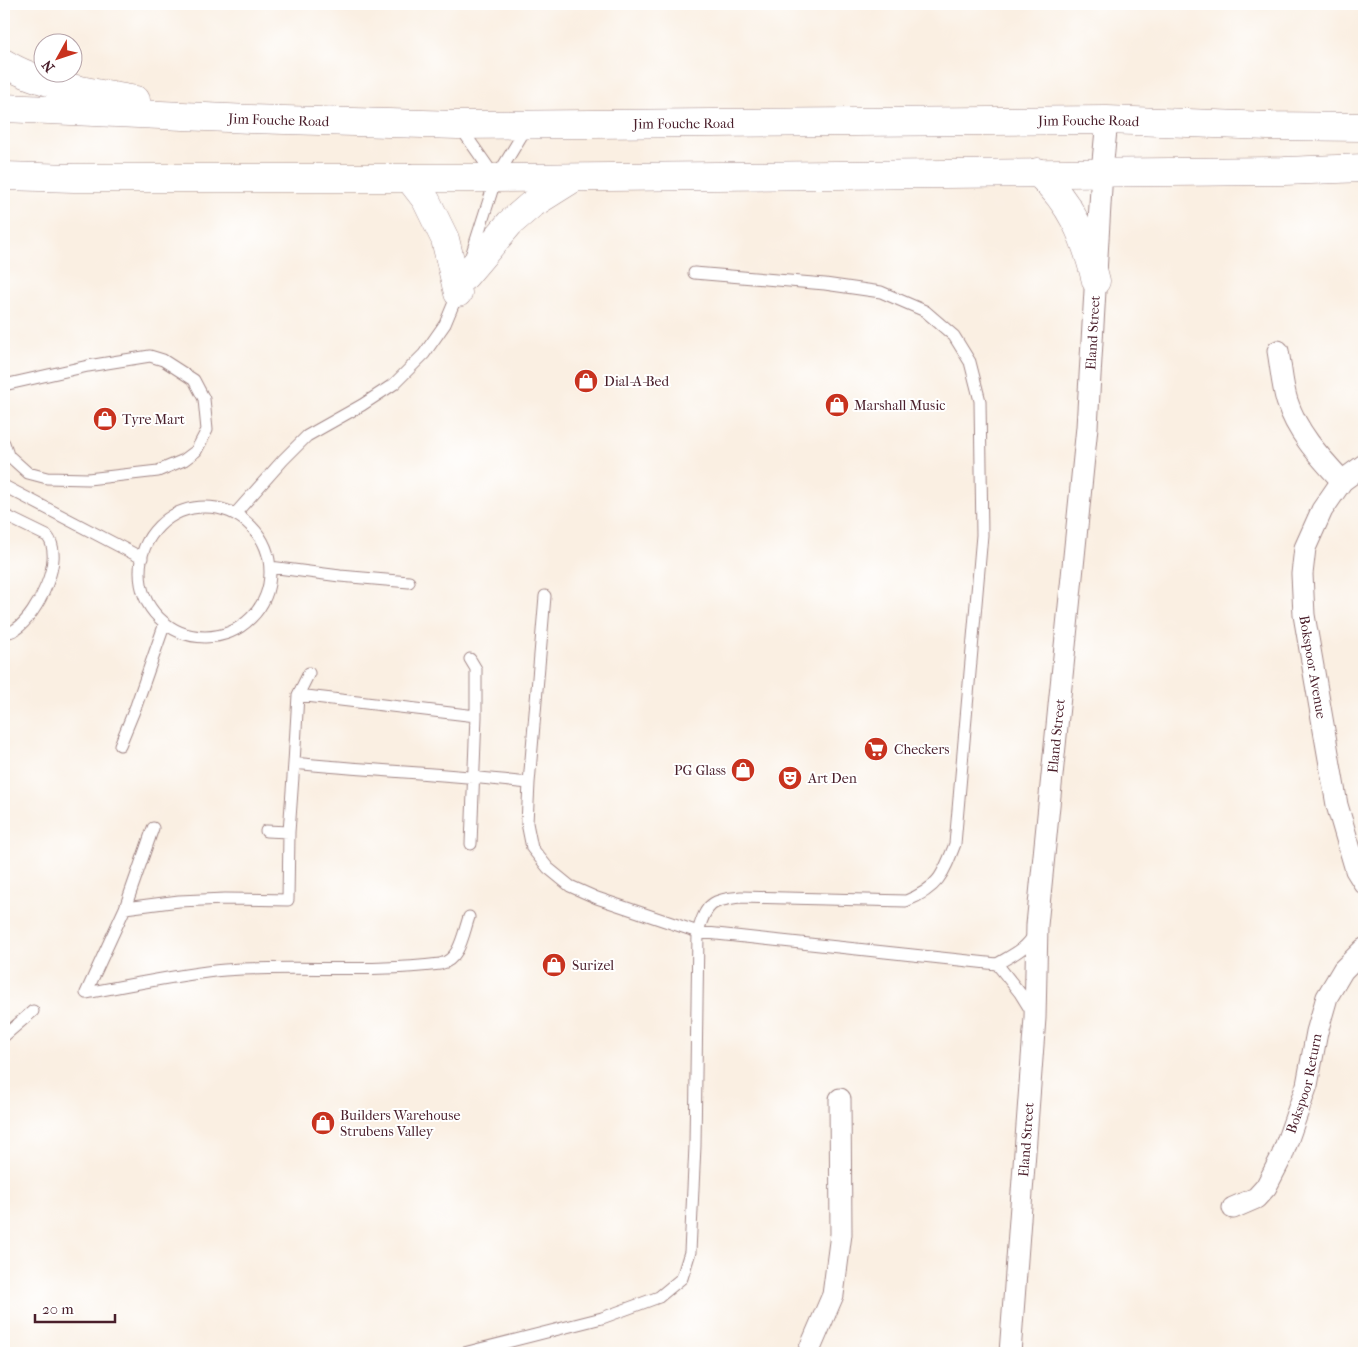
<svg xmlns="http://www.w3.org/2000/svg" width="1368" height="1357" font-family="'IM FELL French Canon',serif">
<rect width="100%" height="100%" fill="#fff"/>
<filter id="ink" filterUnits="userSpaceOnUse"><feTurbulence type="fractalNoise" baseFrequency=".02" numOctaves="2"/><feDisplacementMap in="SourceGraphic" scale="10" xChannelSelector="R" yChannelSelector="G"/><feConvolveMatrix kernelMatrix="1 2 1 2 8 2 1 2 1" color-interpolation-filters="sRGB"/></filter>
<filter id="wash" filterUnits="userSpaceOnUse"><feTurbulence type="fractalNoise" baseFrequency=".0096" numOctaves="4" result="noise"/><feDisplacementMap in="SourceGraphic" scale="20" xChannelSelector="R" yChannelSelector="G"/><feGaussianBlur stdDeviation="1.12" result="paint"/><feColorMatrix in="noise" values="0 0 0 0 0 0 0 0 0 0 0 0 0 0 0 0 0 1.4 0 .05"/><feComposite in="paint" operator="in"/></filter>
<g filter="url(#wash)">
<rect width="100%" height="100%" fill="#faefe2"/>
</g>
<g filter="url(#ink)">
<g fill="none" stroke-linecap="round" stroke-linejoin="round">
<g stroke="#a28786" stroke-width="13">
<path id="lane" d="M460,127l35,50
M471,256l25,-78 32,-53
M4,385l84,-19 62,-10 13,4 31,20 10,19 3,31 -11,21 -12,9 -26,11 -70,8 -41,-1 -19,-5 -20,-18 -4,-12
M4,486l138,72
M140 572a65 65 0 1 1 130 0a65 65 0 1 1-130 0Z
M235,514l48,-54 24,-24 55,-31 32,-21 30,-30 21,-30 13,-31
M4,515l43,21c19,21 -10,79 -31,93 -2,2 -7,3 -11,4
M270,567l70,9 69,6
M309,673l-11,22 -4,68c78,8 157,11 235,20l-2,40 5,25 16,20 22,18 27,12 101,34 299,32c13,-8 30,-15 37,-30
M298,695l178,21v-47l-6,-10
M120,745l16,-39 29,-83
M529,783l16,-187
M266,831l23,1
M471,844l5,-128
M125,908l54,-7 46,-2 63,1 1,-68 5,-69
M997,964l23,29 13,21
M86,993c46,-8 93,-19 139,-23 72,-5 144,3 215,-6 20,-4 23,-30 29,-47
M86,993l39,-85 28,-80
M4,1036l29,-25
M464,1353l138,-35 57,-21 23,-19 8,-26 5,-106 3,-214c8,-29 14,-32 43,-35l165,4c32,-13 37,-26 49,-57l27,-309 -2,-134 -10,-39 -16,-26 -29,-25 -44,-19 -56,-8 -131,-11"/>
</g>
<g stroke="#a28786" stroke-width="23">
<g id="street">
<path d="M1278,351c3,16 4,34 9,50 10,32 33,56 55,80"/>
<path id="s1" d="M1364,465l-22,16 -20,29 -17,38 -3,26 2,41 33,190 19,65 8,13"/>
<path id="s2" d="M1233,1208l23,-10 10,-11 16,-31 25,-71 10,-53 10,-35 16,-27 21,-21"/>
<path d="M808,1353l25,-58 8,-61 -1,-135"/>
<path id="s3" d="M1010,1353l25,-335 2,-93 50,-498 15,-256 5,-51"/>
</g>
</g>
<g stroke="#a28786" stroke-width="29">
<g id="secondary">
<path d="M4,63c35,22 91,30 132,37"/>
<path id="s4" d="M4,108l246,11 208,6 649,-5 161,6 96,1"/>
<path d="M1037,172c35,32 48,64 59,109"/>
<path d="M4,176l70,2h422l788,-7 80,-3"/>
<path d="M409,178l17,22 19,39 13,54"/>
<path d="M465,276l45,-53 21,-18 43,-27"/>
</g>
</g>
<use href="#lane" stroke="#fff" stroke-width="11"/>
<use href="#street" stroke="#fff" stroke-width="21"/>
<use href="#secondary" stroke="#fff" stroke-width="28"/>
</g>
</g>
<defs>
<g id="shop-disc" transform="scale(1.25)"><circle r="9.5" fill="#c8321e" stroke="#fff"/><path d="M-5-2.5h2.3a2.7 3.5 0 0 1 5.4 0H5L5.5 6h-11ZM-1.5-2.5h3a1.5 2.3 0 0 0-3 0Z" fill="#fff"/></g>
<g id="supermarket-disc" transform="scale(1.25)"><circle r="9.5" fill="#c8321e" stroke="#fff"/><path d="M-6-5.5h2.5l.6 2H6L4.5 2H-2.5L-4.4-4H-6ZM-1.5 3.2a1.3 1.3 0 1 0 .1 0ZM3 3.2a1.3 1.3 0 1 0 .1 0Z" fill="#fff"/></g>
<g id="theatre-disc" transform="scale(1.25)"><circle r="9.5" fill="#c8321e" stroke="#fff"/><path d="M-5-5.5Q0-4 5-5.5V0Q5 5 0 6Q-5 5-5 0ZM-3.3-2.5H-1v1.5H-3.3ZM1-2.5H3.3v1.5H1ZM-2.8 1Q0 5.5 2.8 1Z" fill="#fff"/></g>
</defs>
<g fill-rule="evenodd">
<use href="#shop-disc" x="586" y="381"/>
<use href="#shop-disc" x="837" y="405"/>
<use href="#shop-disc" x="105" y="419"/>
<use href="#supermarket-disc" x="876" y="749"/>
<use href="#shop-disc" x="743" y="770"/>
<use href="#theatre-disc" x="790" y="778"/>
<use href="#shop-disc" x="554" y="965"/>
<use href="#shop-disc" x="323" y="1123"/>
</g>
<g text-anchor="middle" stroke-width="4" stroke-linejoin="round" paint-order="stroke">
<g font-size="14" fill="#4a1f2b" stroke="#fff">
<text dy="5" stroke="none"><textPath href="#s4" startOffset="275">Jim Fouche Road</textPath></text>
<text dy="5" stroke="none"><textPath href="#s4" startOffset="1085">Jim Fouche Road</textPath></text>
<text dy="5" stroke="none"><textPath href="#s4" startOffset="680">Jim Fouche Road</textPath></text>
<text dy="5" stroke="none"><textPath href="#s3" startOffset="1024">Eland Street</textPath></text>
<text dy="5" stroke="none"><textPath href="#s1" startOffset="224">Bokspoor Avenue</textPath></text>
<text dy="5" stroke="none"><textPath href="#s3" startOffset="619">Eland Street</textPath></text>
<text dy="5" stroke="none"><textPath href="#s2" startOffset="151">Bokspoor Return</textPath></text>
<text dy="5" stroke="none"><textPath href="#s3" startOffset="214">Eland Street</textPath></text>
</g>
<g font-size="14" fill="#4a1f2b" stroke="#fff" text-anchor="start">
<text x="604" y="386">Dial-A-Bed</text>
<text x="854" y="410">Marshall Music</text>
<text x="122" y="424">Tyre Mart</text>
<text x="894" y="754">Checkers</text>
<text x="726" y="775" text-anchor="end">PG Glass</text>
<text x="808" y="783">Art Den</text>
<text x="572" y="970">Surizel</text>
<text x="340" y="1120">Builders Warehouse<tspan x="340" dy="16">Strubens Valley</tspan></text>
</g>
</g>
<rect width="1368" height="1357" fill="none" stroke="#fff" stroke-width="20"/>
<g transform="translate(58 58) rotate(230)"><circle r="24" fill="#ffffff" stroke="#b7a5aa"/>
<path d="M0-4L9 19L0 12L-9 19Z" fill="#c8321e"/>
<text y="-8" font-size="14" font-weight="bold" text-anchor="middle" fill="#4a1f2b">N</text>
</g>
<path d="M35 1314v8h80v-8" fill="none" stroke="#4a1f2b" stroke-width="2.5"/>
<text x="42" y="1314" font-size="15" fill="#4a1f2b" stroke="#ffffff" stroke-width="4" paint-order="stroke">20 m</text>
</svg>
